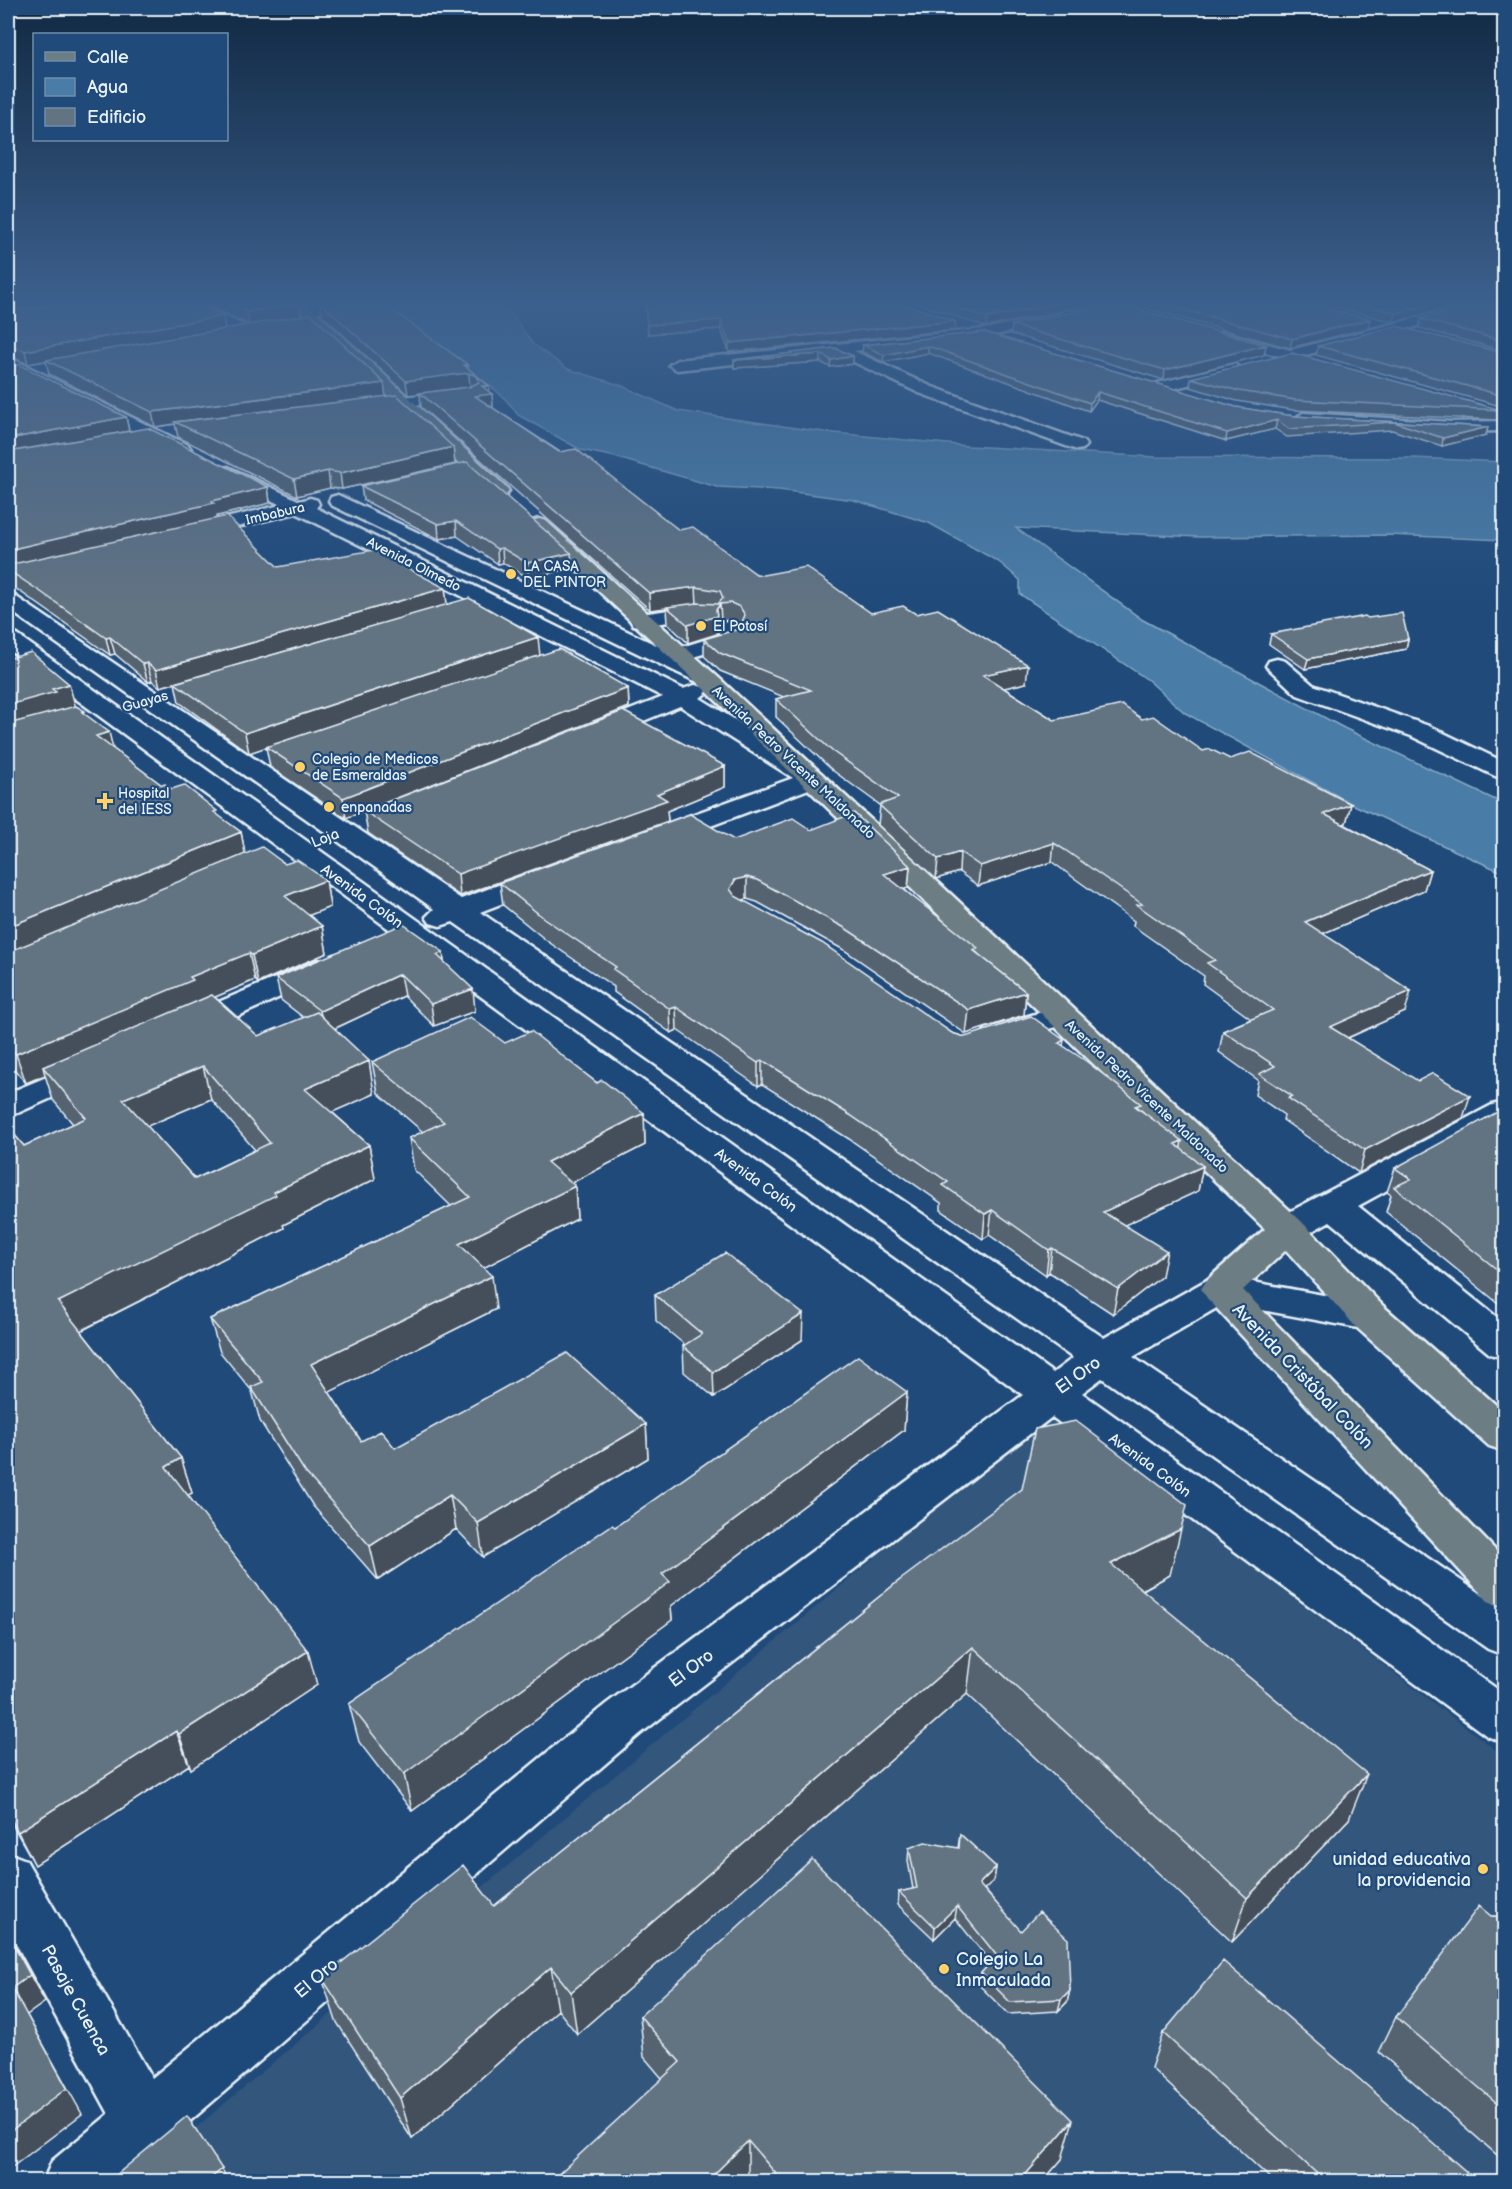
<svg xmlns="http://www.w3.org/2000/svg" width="1512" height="2189" font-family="'Balsamiq Sans',sans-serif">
<rect width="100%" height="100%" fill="#1f4a7a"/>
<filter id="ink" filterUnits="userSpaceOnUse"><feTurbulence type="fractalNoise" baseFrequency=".0167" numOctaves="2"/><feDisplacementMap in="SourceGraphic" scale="12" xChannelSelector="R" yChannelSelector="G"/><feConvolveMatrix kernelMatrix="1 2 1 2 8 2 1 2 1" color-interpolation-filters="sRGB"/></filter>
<g filter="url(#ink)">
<path fill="#33567c" d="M1048,1412l456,344v425l-1373,1z"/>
<path fill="#497ca7" stroke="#89abc7" stroke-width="1.5" d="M370,300h132l31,44 35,25 52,16 58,26 146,21 144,14 188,11 258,1 90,4v78l-115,-5 -190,2 -183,-9 127,92 201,108 160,76v69l-148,-67 -171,-93 -37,-33 -128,-86v-14l-21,-18 -70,-39 -75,-23 -75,-10 -62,-3 -106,-31 -30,-6 -63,-35c-23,-35 -67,-52 -100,-76 -17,-12 -32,-26 -48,-39z"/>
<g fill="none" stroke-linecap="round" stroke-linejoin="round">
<g stroke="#e8f1f8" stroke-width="5">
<path id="minor" d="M171,300h18l63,29 2,3 -7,4 -5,-1z
M326,300h16l5,5c-8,7 -41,11 -49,4l7,-4 23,-3z
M1085,300l29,2 35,-2 -2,3 -33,7 -27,-7z
M1488,300h16v4l-214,55 -73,-20 -2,-3 7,-4 68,18z
M1056,314l7,4 -2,3 -76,16 -131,14 76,35 153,55 3,4 -3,4 -6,1 -158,-57 -84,-40 -158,17 -8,-5 8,-5 308,-31z
M8,357l180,88 3,4 -3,4h-12l-168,-85z
M1234,364l8,5 -3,3 -79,20 -8,-5 2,-3z
M465,390l6,2 2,3 -2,3 -104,13 -8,-5 8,-5z
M1303,413l149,9 52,-1v10l-52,1 -155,-11 -2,-3z
M228,467l72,34 10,-3 7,2 2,4 -3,4 367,181 12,-4 8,2 4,5 -7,6 122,76 4,5 -4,5 -154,58 -9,2 -9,-2 -4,-6 4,-6 143,-52 -113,-72 -78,32 -9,2 -9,-2 -3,-5 3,-5 79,-31 -367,-184 -105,25 -7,-2 -3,-4 3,-4 97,-23 -59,-29 -3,-4 3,-4z
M338,495l331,156 51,-16 -2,-7 3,-5c10,-2 16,-1 22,8l-5,13 -52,15 23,11 3,5 -3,5 -8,2 -8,-2 -362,-175 -2,-4 2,-4z
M8,594l7,2 446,303 72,-27 10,-2 10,2 4,6 -4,6 -73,28 624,426 103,-58 13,-4 163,30 5,10 -5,10 -14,4 -144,-27 -92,54 371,253v45l-16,-6 -386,-271 -20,15 422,301v49l-17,-7 -435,-319 -412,317 -521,448h-76l9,-21 57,-47 -101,-185v-76l18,7 126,218 454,-374 417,-309 -1015,-746v-16l8,1 1037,739 20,-15 -620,-436 -13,4 -10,-3 -4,-6 8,-8 -426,-300z
M697,606l21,3 3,5 -3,5 -8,1 -13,-2 -56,8 -8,-1 -3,-5 3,-5 8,-1z
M1277,659l8,2 28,24 116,41 75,36v16l-9,-2 -84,-40 -114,-41 -31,-29 3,-5z
M318,960l11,3 4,6 -4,6 -131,59 -11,2 -11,-2 -5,-7 5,-7z
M1061,1006l11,2 5,7 -5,7 -75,23 -11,-2 -5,-7 5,-7z
M90,1059l11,3 5,7 -5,7 -81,36 -12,3v-22z
M1504,1102v24l-146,80 146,117v35l-14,-4 -160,-133c-18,10 -34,23 -56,17l-5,-9 5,-9 218,-115z"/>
</g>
<g stroke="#e8f1f8" stroke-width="5">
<path id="major" d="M288,300h15l203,187 3,4 -3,4h-12l-52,-46z
M539,519l7,2 174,158 580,541 83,86 121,106v39l-15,-5 -134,-120 -69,-76 -43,40 261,269v48l-16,-6 -281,-303 -6,-9 6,-9 58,-51 -561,-540 -172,-160 -3,-4 3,-4z"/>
</g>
<use href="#minor" fill="#1f4a7a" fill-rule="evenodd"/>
<use href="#major" fill="#6d7d84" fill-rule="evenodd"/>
</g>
<path fill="#546370" stroke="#e8f1f8" stroke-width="1.5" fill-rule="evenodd" d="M8,300l217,29 24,-5 -55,-24h101l6,15 83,68 1,13 68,51 2,17 -113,25 -12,-1 -33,8 -119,-59 -3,-13 -20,3 -106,-53 -3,-13 -18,3 -19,-8 -1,1z
M661,300h232l62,21v9l-226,22 -8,-23 -73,5 -3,-30 18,-3z
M908,300h206l-128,27z
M1115,300h178l75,28 -78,20z
M1309,300h170l-85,22z
M1504,300v51l-85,-23 2,-9z
M320,302l148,67 21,17v6l3,2 1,14 186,122 77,44 115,39 155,70 -22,5 50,32 88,-1 61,32 27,8 121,45 -5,19 -2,1 86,46 -6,20 -102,44 83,78 -57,26 115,80 -104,55 -76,-53 1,-5 -29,-20 3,-15 -39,-28 4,-21 28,-12 -48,-35 1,-8 -71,-50 1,-5 -71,-51 -11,-8 -74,24 -19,-14 -23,7 -58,-54 2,-20 -48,-35 -56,-53v-18l8,-2 -64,-26 -16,-15v-17l35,-10 1,-5 -9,-4 -10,1 -4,4v9l-29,9 -20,-19 -1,-16 -17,2 -229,-203 -1,-14 50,-6 -62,8 -86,-80z
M1012,325l254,20 -2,10 -100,25 -153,-46z
M984,332l252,75 58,9 194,11 -2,8 -44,11 -50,-16 -105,7 -12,-8 -49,12 -129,-41 -8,11 -161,-58 -45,9 -21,-10 1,-7z
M1318,346l186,7v54l-188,-52z
M835,348l18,8v8l-23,3 -10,-5 -86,6v-8z
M8,360l3,4 115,53 3,14 139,56 2,16 -53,13v2l61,49 167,21 2,17 93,51 88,32 1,19 -230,90 326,-31v21l-58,24 1,10 -208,75 -92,-63 -4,-22 -18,7 -76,-51 -4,-20 -17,6 -70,-51 -4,-19 -15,4 -8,-6 -4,1 -33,-28 -5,1 -65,-46 -37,-26z
M1191,378l310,32 -3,10 -205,-10 -56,-9 -47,-14z
M361,486l210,67 1,15 -43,10 -26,-15 -5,1 -41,-28 -18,3 -76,-39z
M1271,634l137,5 -2,10 -101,20 -36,-25z
M8,654l67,52 11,9 27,34 49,36 10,4 46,27 23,16 4,22 40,10 41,16 4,27 -21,8 13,11 5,27 -69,30 -3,-3 -40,17 43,39 46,-18 -23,-18 -5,-22 167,-26 1,10 31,49 -41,15 -30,-30 -70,33 35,32 5,33 -42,18 37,33 6,34 -92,46 1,3 -203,103 100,127 11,35 -4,2 129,190 -126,84 -2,-4 -154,100 -27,-48v-690l16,19 49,-22 -20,-24 -8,-25 -19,8 -18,-21zM211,1099l44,51 -60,29 -48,-53z
M811,830l99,36 -2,22 -4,1 74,65 48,38 -2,23 -58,19 -122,-84 -87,-48 -10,-3 -5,1 210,133 13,4 99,3 -1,6 77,63 40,40 23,17 -5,25 -74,34 38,51 -49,38 -64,-42 -3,3 -57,-40 -6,4 -42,-29v-7l-92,-64 -87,-55 -4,2 -81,-56 -6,3 -57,-41v-5l-67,-46 -44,-36 -3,-22 234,-43z
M505,1043l92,40 47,30 1,32 -74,38 4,3 2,33 -94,49 13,41 -167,83 32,49 34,7 251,-24 2,34 -165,99 -27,-28 -78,51 -65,-74 -53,-85 -8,-30 -32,-39 -10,-33 241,-113 -37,-36 -5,-32 14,-6 -45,-39 -6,-31z
M1504,1113v195l-118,-96 5,-17 -4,-3 8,-24z
M655,1295l147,45 -88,57 -30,-25 -1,-26 2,-1 -29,-24z
M907,1392l-3,38 -233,176 1,14 -260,191 -53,-69 -10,-38 266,-177z
M1170,1575l-27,15 206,229 -117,123 -265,-248 -390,340 -19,-24 -146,129 -76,-118 -14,-43 172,-72 406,-326z
M960,1834l36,33 -2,13 -10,9 86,101 -3,12 -9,9 -50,3 -29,-29 2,-12 10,-10 -36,-45 -21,21 -36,-34 1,-13 14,-3 -5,-28 1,-13h49z
M1491,1916l13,1v244l-125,-109 17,-35z
M640,2016l422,143 -19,22h-294l-105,-124z
M1163,2033l314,148h-204l-122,-113z"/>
<path fill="#45505b" stroke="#e8f1f8" stroke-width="1.5" d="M8,300h77l-77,13z
M308,300h16l-15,2z
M1074,300h40l-128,27 1,-9z
M1448,300h31l-85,22 2,-9z
M300,304l1,12 -52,9 -2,-13z
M223,316l2,13 -197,35 -3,-13z
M1370,319l-2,9 -78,20 2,-9z
M721,320v9l-73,5 -1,-9z
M955,321v9l-226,22v-9z
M1266,345l-2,10 -100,25 1,-10z
M928,346v7l-45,9 1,-7z
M821,354l-1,8 -86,6v-8z
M853,356v8l-23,3 1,-7z
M464,365h4l2,22 -62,8 -2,-14z
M384,383l2,14 -211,25v2l-20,3 -3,-15z
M482,386h7v8h3l1,14 -18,-12z
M1098,392l-1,8 -8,11 1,-8z
M126,417l3,14 -121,24v-16z
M1277,420l-2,9 -49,12 1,-8z
M1488,427l-2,8 -44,11 1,-8z
M453,447l2,17 -113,25 -2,-16z
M328,471l2,17 -33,8 -3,-17z
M268,487l2,16 -53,13v3l-209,48v-17z
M456,521l1,15 -18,3 -1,-15z
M502,548l1,15 -5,1 -1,-15z
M571,553l1,15 -43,10 -2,-15z
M696,587l1,17 -47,6 -1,-17z
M445,588l2,17 -287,82 -4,-17z
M720,604l1,17 -4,4v9l-29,9v-18l28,-15z
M110,637l5,17 -5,1 -4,-17z
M538,637l2,19 -291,97 -4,-20z
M1408,639l-2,10 -101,20 3,-10z
M147,663l5,18 -4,1 -5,-18z
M1028,665l-2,18 -44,10 1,-18z
M69,684l7,24 -68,24v-27l44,-16z
M628,688l1,19 -283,111 -3,-20z
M109,732l6,25 -19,-21z
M725,766v21l-58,24 1,10 -208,75 -2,-22z
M1351,804l-5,19 -26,10 4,-19z
M241,832l5,26 -238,100v-31z
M1054,843l-2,19 -74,24 2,-20z
M960,852l-1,20 -23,7 2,-20z
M910,866l-2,22 -25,8 1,-22z
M1430,870l-6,20 -123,53 4,-21z
M747,877v22l-12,3 -5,-13 5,-9z
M326,880l4,27 -40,16 -5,-27z
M322,926l5,27 -69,30 -6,-28z
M443,952l2,22 -8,-19z
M249,953l6,27 -56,24 -156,63 2,8 -19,8 -10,-29 174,-77z
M400,974l4,22 -79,37 -5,-22z
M473,989l2,22 -41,15 -3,-22z
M1411,991l-6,21 -80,36 5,-21z
M1026,992l-2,23 -58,19 3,-24z
M676,1007l1,23 -6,3 -1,-24z
M762,1060v24l-4,2v-23z
M369,1061l5,33 -62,27 -7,-32z
M203,1066l8,33 -78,33 -10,-33z
M1470,1096l-7,22 -104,55 6,-23z
M644,1113l1,32 -95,49 -3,-32z
M1182,1141l-5,25 -2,-22z
M369,1145l6,34 -92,46 1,3 -214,108 -12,-34 216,-110z
M1203,1166l-5,25 -99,46 4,-25z
M575,1186l2,33 -113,59 -5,-34z
M992,1210l-3,25 -6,4 2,-25z
M1052,1248l-3,24 -3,3 3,-25z
M1167,1251l-5,25 -49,38 5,-25z
M492,1276l4,33 -178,89 -7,-34z
M803,1314l-1,26 -88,57 -1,-25z
M907,1392l-3,38 -233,176 1,14 -260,191 -8,-37 258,-200z
M646,1424l2,34 -165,99 -5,-34z
M181,1458l11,35 -15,8 -11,-34z
M450,1495l6,34 -78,51 -8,-34z
M1181,1529l-11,46 -68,36 9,-47z
M973,1647l-6,47 -390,340 -6,-42z
M308,1651l9,34 -126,84 -12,-35z
M176,1731l13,34 -154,100 -17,-33z
M1367,1774l-18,45 -117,123 15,-44z
M996,1867l-2,13 -17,16 2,-12z
M957,1906l-2,12 -21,21 1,-12z
M551,1967l7,43 -146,129 -12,-41z
M30,1975l15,27 -18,13 55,99 -74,56v-37l4,-145z
M1070,1990l-3,12 -9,9 3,-12z
M1073,2120l-11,39 -19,22h-23z
M748,2141v39l-2,1h-39z
M222,2169l6,12h-21z"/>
<path fill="#627382" stroke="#e8f1f8" stroke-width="1.5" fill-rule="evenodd" d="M84,300h104l35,16 -198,35 -17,-7v-33z
M219,300h76l5,4 -53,8z
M328,300h50l90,65h-4l25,21h-7l10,8 -17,2 84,56 17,-3 103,81 14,-3 63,47 7,1 43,-8 65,46 32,-7 13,8 22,-5 90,56 -45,10 71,45 68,-15 20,14 11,-3 50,35 7,-2 20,10 20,-7 101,52 -27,10 106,56 -125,52 106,69 -81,36 88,54 15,-8 37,23 -105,54 -77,-52 4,-2 -33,-22 16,-8 -52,-35 50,-21 -66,-47 8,-3 -78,-55 5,-1 -77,-54 -11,-7 -74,23 -20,-14 -22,7 -59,-54 19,-7 -66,-47 -56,-52 35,-9 -91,-37 -16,-14 35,-10 6,-14 -5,-8 -9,-4 -11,1 -4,6 1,6 -29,9 -21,-18 30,-4 21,1 5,-6 -3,-7 -24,-4 -47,6 -229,-200 49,-6 10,-5 -2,-6 -9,-3 -62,8 -86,-79z
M667,300h226l62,21 -226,22 -8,-23 -74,5 -2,-21z
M933,300h141l-87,18z
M1148,300h145l77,19 -78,20z
M1344,300h104l-52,13z
M1498,300h6v41l-83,-22z
M1115,303l151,42 -101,25 -153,-45z
M311,314l73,69 -232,29 -106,-52z
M1396,326l108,27v43l-186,-50z
M984,332l252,75 58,9 194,11 -45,11 -49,-16 -105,7 -12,-9 -50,13 -129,-41 -8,11 -162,-57 -44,9 -21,-10z
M835,348l18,8 -22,4 -10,-6 -87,6z
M1292,353l209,57 -206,-10 -56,-9 -48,-13z
M8,360l3,4 9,1 106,52 -118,22z
M397,395l56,52 -113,26 -12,-2 -34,8 -119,-57z
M148,428l120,59 -56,14 2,2 -206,47v-98z
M467,462l104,91 -44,10 -25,-15 -5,1 -41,-28 -18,3 -77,-38z
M227,516l51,51 96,-17 71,38 -289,82 -9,-7 -4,1 -33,-27 -4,1 -65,-46 -33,-22v-5z
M469,598l69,39 -293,96 -70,-50z
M1402,613l6,26 -100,20 -37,-25 94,-18 3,2z
M559,649l69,39 -285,110 -77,-51z
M31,652l38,32 -17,5 4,3 -48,13v-51l4,4z
M76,706l9,5 -3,1 27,20 -13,4 66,49 3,-1 7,5 12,-4 33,26 -3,1 27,20 -233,95v-203z
M623,711l102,55 -68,28 10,6 -209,74 -94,-63z
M854,813l56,53 -26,8 94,74 -5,2 53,42 -57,18 -124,-82 -88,-48 -10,-3 -12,3 -5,9 5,7 87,47 130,90 13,4 66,-21 33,24 -5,3 27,18 55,43 -6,2 47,35 -7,3 28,22 -100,46 64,39 -49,38 -66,-41 -3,2 -57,-40 -7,4 -42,-29 5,-3 -98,-67 -88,-55 -4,3 -82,-56 -6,2 -57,-40 3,-2 -71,-48 -45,-36 190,-69 44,26 59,-22 18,12z
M262,847l23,17 12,-4 29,20 -41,16 37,30 -70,29 -3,-2 -59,24 3,3 -177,74 -8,-9v-93z
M403,924l40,28 -6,3 36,34 -42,15 -31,-30 -80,37 -44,-33z
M212,995l46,41 59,-24 52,49 -64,28 64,56 -95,47 2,3 -218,107 123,156 -15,9 142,184 -129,83 -3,-3 -158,101 -10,-19v-686l16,19 62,-28 -43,-51zM203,1066l67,77 -75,36 -72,-80z
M470,1017l35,26 26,-12 66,52 5,-3 42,33 -97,49 28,24 -116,58 33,32 -181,88 50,77 20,-10 14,17 172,-95 79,71 -168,99 -28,-28 -80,51 -65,-74 -54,-85 12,-5 -53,-63 260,-122 -61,-59 35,-16 -72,-60z
M1499,1111l4,2h1v162l-110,-88 17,-8 -16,-11z
M725,1253l78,61 -90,58 -30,-26 19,-12 -47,-39z
M858,1356l49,36 -245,182 8,8 -266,192 -55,-70 263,-179 3,2z
M1076,1421l111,84 -6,24 -70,35 256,210 -120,124 -274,-251 -402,345 -20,-25 -151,131 -78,-120 141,-113 31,41 406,-326 122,-91 13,-60z
M960,1834l36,33 -17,17 42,47 18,-19 29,27 2,51 -9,9 -51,3 -29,-29 16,-17 -40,-50 -22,21 -36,-35 18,-4 -8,-40 16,-6 34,6z
M812,1859l261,261 -53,61h-238l-34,-40 -41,40h-156l129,-119 -40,-46z
M1479,1906l12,10 13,1v192l-108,-92z
M8,1935l22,40 -18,13 55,100 -59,45z
M1223,1961l254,220h-152l-162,-148z
M187,2116l35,53 -15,12h-98z"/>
</g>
<linearGradient id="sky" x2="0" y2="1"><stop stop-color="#112943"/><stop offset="0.5" stop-color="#3c608d"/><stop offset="1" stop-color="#3c608d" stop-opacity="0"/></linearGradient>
<rect width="1512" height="606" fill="url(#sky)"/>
<g fill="#ffd166" stroke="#1f4a7a" stroke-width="2">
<circle cx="511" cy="574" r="6"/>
<circle cx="701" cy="626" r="6"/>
<circle cx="300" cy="767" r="6"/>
<path d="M102 792h6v6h6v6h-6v6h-6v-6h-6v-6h6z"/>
<circle cx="329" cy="807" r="6"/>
<circle cx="1483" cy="1869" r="6"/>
<circle cx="944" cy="1969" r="6"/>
</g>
<g text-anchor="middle" stroke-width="4.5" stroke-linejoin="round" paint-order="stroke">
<g font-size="14" fill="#e8f1f8" stroke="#1f4a7a">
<text transform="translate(275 513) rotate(-13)" y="5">Imbabura</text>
<text transform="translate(414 564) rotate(27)" y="5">Avenida Olmedo</text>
<text transform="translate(145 701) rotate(-16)" y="5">Guayas</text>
<text transform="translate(794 762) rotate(43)" y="5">Avenida Pedro Vicente Maldonado</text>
<text transform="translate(1147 1096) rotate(43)" y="5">Avenida Pedro Vicente Maldonado</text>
</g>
<g font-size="14" fill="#e8f1f8" stroke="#1f4a7a" text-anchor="start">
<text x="523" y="571">LA CASA<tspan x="523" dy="16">DEL PINTOR</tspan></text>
<text x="713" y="631">El Potosí</text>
<text x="312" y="764">Colegio de Medicos<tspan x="312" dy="16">de Esmeraldas</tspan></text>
<text x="118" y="798">Hospital<tspan x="118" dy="16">del IESS</tspan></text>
<text x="341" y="812">enpanadas</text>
</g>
<g font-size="15" fill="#e8f1f8" stroke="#1f4a7a">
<text transform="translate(325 838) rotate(-21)" y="5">Loja</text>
<text transform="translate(362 896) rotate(36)" y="5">Avenida Colón</text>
<text transform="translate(756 1180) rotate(36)" y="5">Avenida Colón</text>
<text transform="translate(1150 1465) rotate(36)" y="5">Avenida Colón</text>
</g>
<g font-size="18" fill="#e8f1f8" stroke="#1f4a7a">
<text transform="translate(1078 1375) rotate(-36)" y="6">El Oro</text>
<text transform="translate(1303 1376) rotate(46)" y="6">Avenida Cristóbal Colón</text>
<text transform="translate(691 1668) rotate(-37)" y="6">El Oro</text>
<text transform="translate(316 1978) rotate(-40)" y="6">El Oro</text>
<text transform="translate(76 2000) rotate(61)" y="6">Pasaje Cuenca</text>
</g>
<g font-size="18" fill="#e8f1f8" stroke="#1f4a7a" text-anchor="end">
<text x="1471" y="1865">unidad educativa<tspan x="1471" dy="21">la providencia</tspan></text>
<text x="956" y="1965" text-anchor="start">Colegio La<tspan x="956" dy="21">Inmaculada</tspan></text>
</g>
</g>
<rect width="1512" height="2189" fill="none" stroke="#1f4a7a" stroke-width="30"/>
<rect x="15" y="15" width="1482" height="2159" fill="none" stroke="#e8f1f8" stroke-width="2" filter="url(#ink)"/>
<rect x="33" y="33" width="195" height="108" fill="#1f4a7a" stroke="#6f8dac" stroke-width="1.5"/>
<rect x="45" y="52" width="30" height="9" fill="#6d7d84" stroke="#6f8dac" stroke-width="1.5"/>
<text x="87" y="63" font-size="18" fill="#e8f1f8">Calle</text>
<rect x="45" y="78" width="30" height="18" fill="#497ca7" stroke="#6f8dac" stroke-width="1.5"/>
<text x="87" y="93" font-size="18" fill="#e8f1f8">Agua</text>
<rect x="45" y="108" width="30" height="18" fill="#627382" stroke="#6f8dac" stroke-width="1.5"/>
<text x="87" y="123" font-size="18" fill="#e8f1f8">Edificio</text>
</svg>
